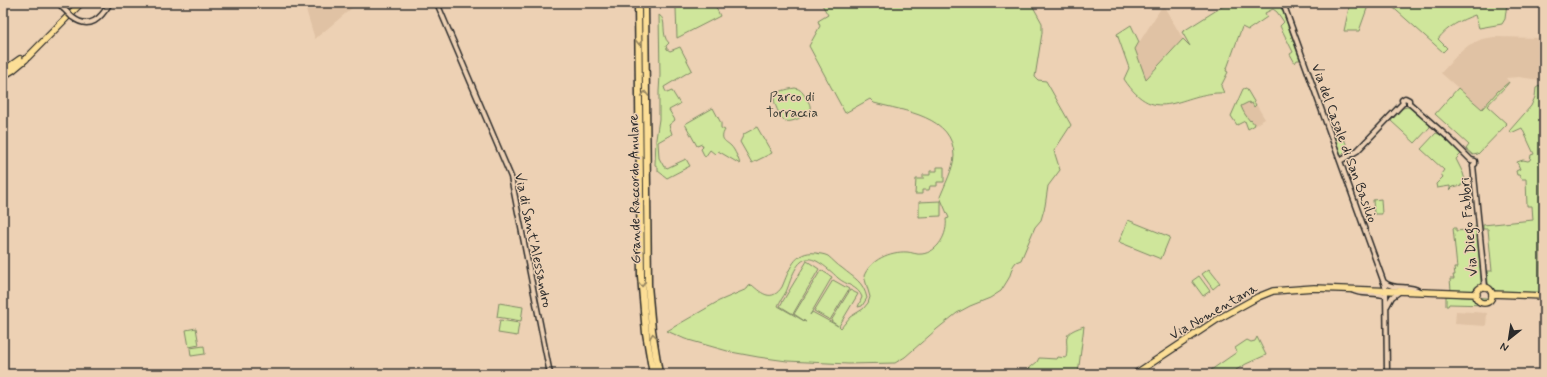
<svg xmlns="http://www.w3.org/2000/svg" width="1547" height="377" font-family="Mynerve,sans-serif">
<rect width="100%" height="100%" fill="#edd1b4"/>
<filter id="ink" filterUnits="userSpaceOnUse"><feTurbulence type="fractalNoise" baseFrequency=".025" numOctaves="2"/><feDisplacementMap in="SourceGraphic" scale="8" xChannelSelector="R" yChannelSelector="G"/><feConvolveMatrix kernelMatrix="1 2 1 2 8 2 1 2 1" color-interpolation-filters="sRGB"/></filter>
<g filter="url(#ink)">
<path fill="#e0c2a4" d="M304,3h54l-43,36z
M1163,5l20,34 -37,40 -11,-30z
M1494,37l47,1 -1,42 -21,-3 -13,1 3,4 -11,9 -16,18 -41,-36 17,-19 11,-9 13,-6z
M1246,88l19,31 -17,10 -3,-8 -8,4 -6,-9 12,-27z
M1456,311l31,2 -1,13 -31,-2z"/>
<path fill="#cfe69b" stroke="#7d8863" d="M686,3h28l6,13 -43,22 -1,-30z
M821,3h210l11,20v10l-7,44 3,3 8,1 25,44 -17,26 6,19 -12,16 -3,20 -4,14 -6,7 -14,33 -5,2 -3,4 -4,12 -8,13 -11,7 -20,8 -13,7 -20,16 -32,28 -10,6 -47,1 -61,-3 -29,-4 -27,-5 -46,-13 -18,-8 52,-30 28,-12 2,-3 3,-1c10,9 20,17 30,2 7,-16 12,-37 34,-34 4,1 8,1 12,3 5,4 9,9 14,12 13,11 21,13 25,30l-5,8 -4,1 4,-10c-4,-11 -16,-12 -24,-19 -6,-6 -22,-21 -31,-19 -12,2 -17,24 -21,33 -3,5 -6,9 -8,14l28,16 -12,-8 27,-44 11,7 -22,38 2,-3 26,14 -7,-5 19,-31 8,4 -19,32 2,2 9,-11 13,-8 5,-6 2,-6 -6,-21c6,-16 26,-25 43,-24 4,0 10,3 15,2 16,-2 26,-20 24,-35l3,-1 -9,-21c5,-13 13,-27 14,-41 0,-40 -50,-45 -80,-53l-4,-4 -25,14 -36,-67 11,-20 -2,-5 10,-6z
M1228,3h52l20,57h-3l-2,3 -5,-9 3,-2 -13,-26 4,-4 -7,-10 -4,-3 -8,4 2,4 -19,13 -6,-3 -16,44 2,1 -7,14 3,7c-43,-2 -67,36 -100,-14l5,-11 -12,-34 14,-9 8,17 -4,7 11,30 37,-40 7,7 -8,-14z
M1350,3h19l-10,28h-15z
M1388,3h119l-2,16 -3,5 -23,4 -4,-13c-14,5 -28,12 -37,24l9,9 -4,4z
M659,15c9,5 1,20 10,28l-3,3 1,3 3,2 10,-4 12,23 -28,17 1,3 2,3 5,-2 8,13 -11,6 6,10 -6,5 3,9 -14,8 1,16 5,9h2l1,1 19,-9 4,7 -23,12 -9,-7v-4l-3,-2 1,-26 3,-20v-27l1,-17z
M1509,82c-1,3 -18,19 -22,24l20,18 -29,30 -5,1 -7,-6 3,-4 -34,-31 23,-26 24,21 16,-18z
M1541,85l-1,208c-11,0 -42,3 -50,-6 -3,-3 -2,-11 -3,-16h5l-4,-42h-5v-4l50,-5 -1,-14h-5l-1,-27h-4l-3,-4h-2l-1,-4 4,-2 -3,-7 6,-2 5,1 2,-1 1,-5 3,-1 -12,-26 -11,5 -1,-3 21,-24 4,-9 1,-9z
M795,88c6,1 8,5 11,10 2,3 5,7 4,11 -1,6 -21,16 -26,11 -2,-1 -4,-5 -5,-7 -10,-19 -3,-22 16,-25z
M1246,88l10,17 -2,2 -2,-4 -2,1 -1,-2 -8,4c2,6 5,10 9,15l1,-1 4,5 -7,4 -3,-8 -8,4 -6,-9 12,-27z
M1407,107h4l18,17 1,3 -15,16 -24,-22 12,-13z
M713,108l8,15v5l4,2c-6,10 1,11 6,16 4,4 8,14 9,18l-22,-13 -3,3 -5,-4 -5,7 -4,-8 2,-2 -1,-3 -5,2 -12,-22z
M757,127l15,26 -20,10 -12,-21 4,-8z
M1436,133l5,2 20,19 -5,5 7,14 3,11 -13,3 -3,3v-4l-13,2 -1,-4 7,-7 -2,-3 3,-4 -23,-21z
M1334,136h11l-1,3 4,9h3v1l-10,6z
M937,167h7v15h-7v4h-7l-1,4h-7v4h-7l1,-15h7v-4h7v-4h7z
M1381,199l1,15h-8l-1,-14z
M941,201v15l-22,1v-15z
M1128,220l42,17 -9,22 -42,-17z
M1475,226l2,2 4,53c-2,14 -19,9 -30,9l-1,-11h4l-1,-4h2l-1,-7h3l-4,-40h3v3l19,-2z
M807,261l12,8 -26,45 -13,-8z
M1209,269l11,14 -7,6 -11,-15z
M1199,276l11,15 -7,5 -11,-15z
M833,280l16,9 -19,31 -16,-9z
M1446,296l42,2v7l-39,-1 -1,2h-2z
M499,303l24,4 -2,14 -24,-4z
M500,320l19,3 -2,13 -19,-3z
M1084,326l-6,48h-56l15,-12 2,-4 18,1 1,-2 8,1c4,-21 -8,-23 18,-32z
M196,328l3,17 -10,2 -3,-17z
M1257,337l9,18 -20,9 -10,6 1,2 -4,2h-19l-3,-4 26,-18 -2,-4 12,-8 4,2 4,-1z
M204,346l1,8 -14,2 -1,-8z"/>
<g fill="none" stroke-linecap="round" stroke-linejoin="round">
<g stroke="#2b2b2b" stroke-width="7">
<path id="minor" d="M59,3l4,5
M437,3l74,174 39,197
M1283,3l101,280 2,7 1,84
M72,17c18,14 29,1 38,-14
M1403,103l-1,-3 3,-2 4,2v3
M1409,103l42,37 20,20 4,1v3l-2,1 12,122
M1340,161l17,-10 46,-48
M1384,282c10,9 25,2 35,9
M1352,290c10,6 23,1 34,6
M1387,306l5,-9 7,-5"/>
</g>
<g stroke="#2b2b2b" stroke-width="8">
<path id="major" d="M3,71l17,-12
M3,76l10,-6 12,-10 56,-57
M1476 295a8 8 0 1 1 16 0a8 8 0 1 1-16 0Z
M1492,294l52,2
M1135,374l83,-55 40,-22 15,-6 41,-3 163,6"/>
</g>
<g stroke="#2b2b2b" stroke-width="9">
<path id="highway" d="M638,3l3,273 5,57 7,41
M645,3l3,282 4,45 7,44"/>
</g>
<use href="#minor" stroke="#edd1b4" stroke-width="4"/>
<use href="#major" stroke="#fcde96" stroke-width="5.5"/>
<use href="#highway" stroke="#fcde96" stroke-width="6"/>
<g stroke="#2b2b2b" stroke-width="7" stroke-linecap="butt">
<path id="minor-bridge" d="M63,8l9,9"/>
</g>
<use href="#minor-bridge" stroke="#edd1b4" stroke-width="4"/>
</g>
<defs><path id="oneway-chevron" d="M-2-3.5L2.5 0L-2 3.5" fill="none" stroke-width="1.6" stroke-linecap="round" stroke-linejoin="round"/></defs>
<g stroke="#948460">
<use href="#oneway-chevron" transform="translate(639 42) rotate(90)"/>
<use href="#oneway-chevron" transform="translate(645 94) rotate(-90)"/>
<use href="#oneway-chevron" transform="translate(642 284) rotate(87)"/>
<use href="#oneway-chevron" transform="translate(653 336) rotate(-98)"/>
</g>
</g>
<g text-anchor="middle" stroke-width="3" stroke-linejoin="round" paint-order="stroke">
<g font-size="14" fill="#3b3e36" stroke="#edd1b4">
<text x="792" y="101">Parco di<tspan x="792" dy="16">Torraccia</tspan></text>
</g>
<g font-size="14" fill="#2b2b2b" stroke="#edd1b4">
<text transform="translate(1345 143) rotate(70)" y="5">Via del Casale di San Basilio</text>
<text transform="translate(634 189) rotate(-91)" y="5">Grande Raccordo Anulare</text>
<text transform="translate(1468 227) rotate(-95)" y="5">Via Diego Fabbri</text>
<text transform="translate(534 240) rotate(78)" y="5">Via di Sant'Alessandro</text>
<text transform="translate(1213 311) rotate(-30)" y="5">Via Nomentana</text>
</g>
</g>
<rect width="1547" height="377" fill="none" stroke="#edd1b4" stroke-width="16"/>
<rect x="8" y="8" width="1531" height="361" fill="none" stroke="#2b2b2b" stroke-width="1.5" filter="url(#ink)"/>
<g transform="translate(1509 339) rotate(210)" stroke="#edd1b4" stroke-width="3" paint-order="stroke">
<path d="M0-3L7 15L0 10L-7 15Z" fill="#2b2b2b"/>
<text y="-6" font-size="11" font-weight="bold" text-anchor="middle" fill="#2b2b2b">N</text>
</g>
</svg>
